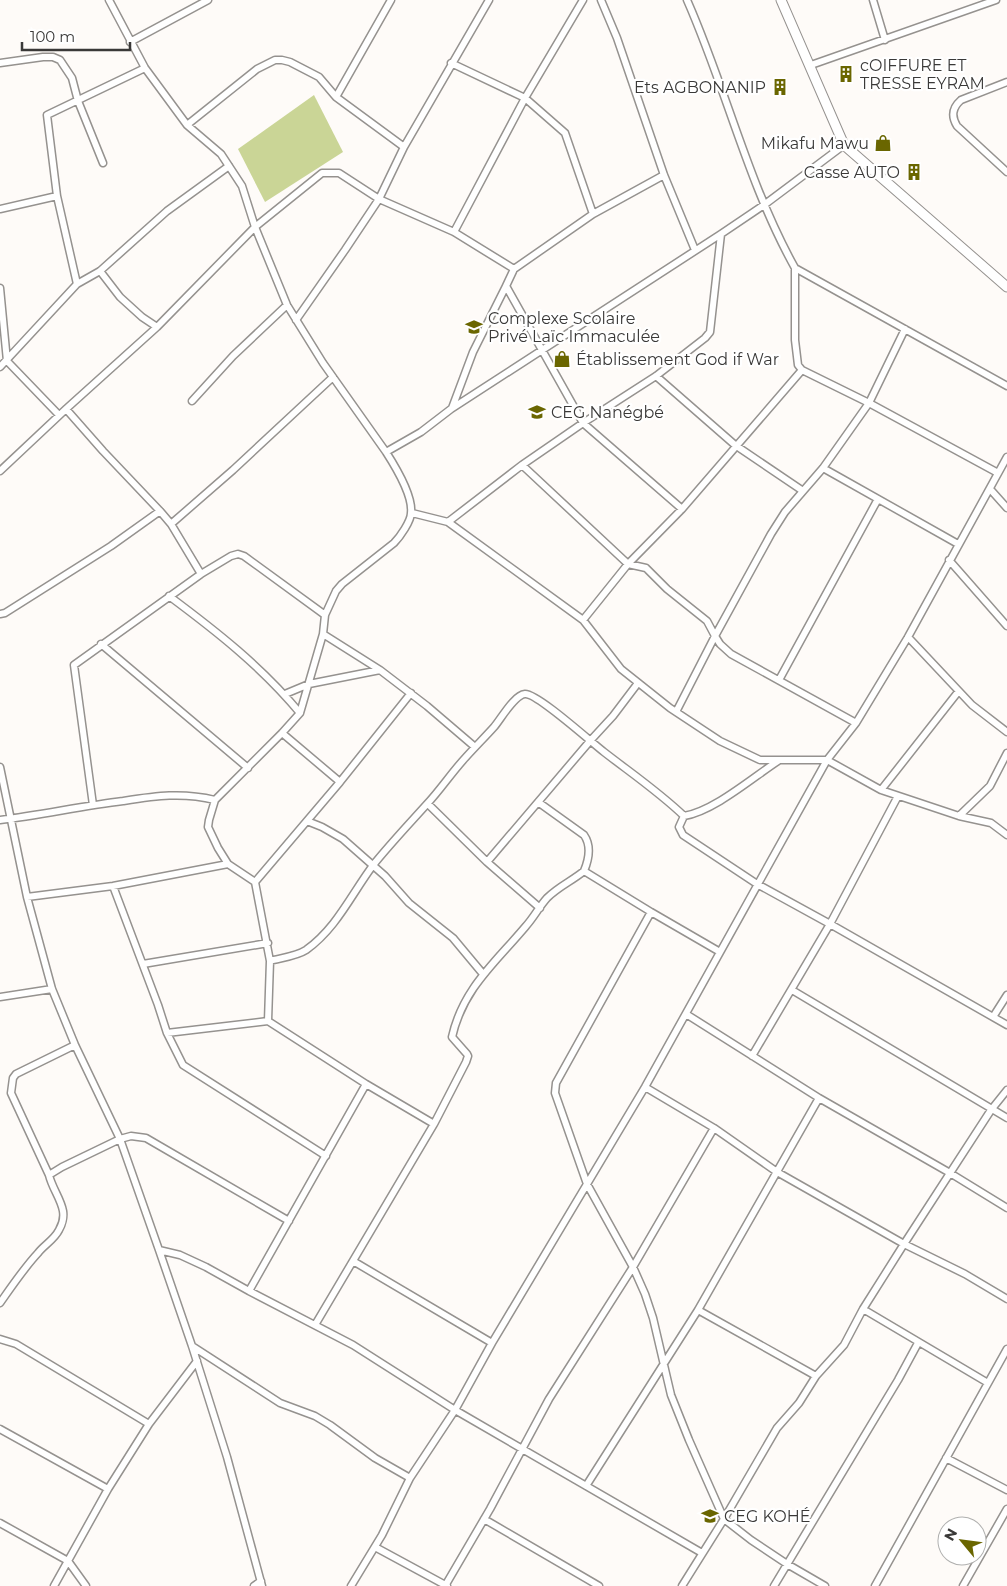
<svg xmlns="http://www.w3.org/2000/svg" width="1007" height="1586" font-family="Montserrat,sans-serif">
<rect width="100%" height="100%" fill="#fefbf8"/>
<path fill="#cad596" d="M314,95l29,57 -78,50 -27,-53z"/>
<g fill="none" stroke-linecap="round" stroke-linejoin="round">
<g stroke="#95928f" stroke-width="9">
<path id="street" d="M109,0l36,68 42,57 34,29 21,32 13,41 32,78 36,58 63,89
M601,0l16,38 47,137 31,75
M687,0c39,88 61,184 108,268l212,118
M873,0l12,40
M130,42l78,-42
M0,63l43,-6h10l7,3 12,18 6,23 25,62
M451,63l74,35 40,35 28,81
M811,65l185,-65
M1007,82l-46,18c-9,8 -10,16 -4,26l50,46
M336,97l55,-97
M187,125l70,-56 18,-9h7l8,2 29,15 17,20 68,50
M664,175l-71,39 -79,55 -8,17 77,137 99,86
M0,209l57,-13
M454,232l71,-134 58,-98
M795,268v72l3,25 4,5 67,33 129,70
M100,271l20,26 22,20 15,10
M77,284l-20,-88 -10,-81 98,-47
M0,288l7,73 52,54
M296,320l49,-70 34,-51 25,-52 85,-147
M0,367l77,-83 23,-13 67,-60 62,-45
M656,376l79,69 68,46
M192,401l41,-45 54,-51
M452,408l21,-56 33,-66
M66,409l37,42 57,60 11,13 30,50
M522,465l106,99 18,4 21,21 40,32 8,15 -39,76
M823,468l135,76
M0,471l66,-62 91,-82 98,-100 67,-54h17l40,26 75,33 60,37
M990,489l17,19
M412,513l36,9 135,98 38,49 49,39 50,33 40,19h67l54,30 78,26 32,7 16,12
M448,522l74,-57 61,-42 73,-47 49,-38 5,-6 11,-98
M171,524l62,-54 100,-93
M949,560l58,66
M169,596c47,35 93,71 131,117
M0,614l5,-1 106,-67 49,-35
M583,620l45,-56 54,-55 120,-139
M323,634l57,36 47,36 48,41
M908,637l64,68 35,27
M101,644l147,124
M779,680l99,-181
M285,694l24,-10 71,-14
M856,723l-125,-69 -11,-10 -5,-8 56,-102 14,-22 38,-44 46,-65 36,-74
M282,733l58,49
M0,767l27,130 25,92 23,56 45,94 39,111 33,96 35,111 35,129
M881,790l77,-98
M538,802l46,33c7,10 5,24 0,36
M428,804l59,58 53,46
M93,805l-19,-140 127,-91 30,-18 7,-2 6,2 81,59
M684,816l-5,11 4,8 74,49 73,40 177,101
M959,816l31,-30 17,-33
M0,820c41,-5 82,-14 123,-19 33,-5 59,-9 92,-1
M307,821l15,6 21,12 42,37 24,27 44,35 30,36
M487,862l103,-121 23,-25 25,-33
M228,864l-10,-16 -10,-21 1,-7 6,-20 67,-67 18,-20 23,-79 2,-19 11,-24 6,-7 52,-41c6,-6 17,-22 17,-30 2,-17 -16,-47 -25,-61l35,-20 30,-23 270,-175 43,-29 80,-60
M255,882l85,-100 71,-89
M113,886l45,119 9,28 16,32 143,91
M27,897l86,-11 115,-22 27,18 15,79 -2,60 98,63 68,40
M651,912l-95,171 -1,10 32,91 46,83 12,27 8,24 18,77 18,45 35,79 27,21 36,24 38,22
M270,961c11,-3 27,-5 36,-11 31,-22 46,-57 68,-86 17,-21 35,-40 53,-60 14,-15 25,-32 39,-47 9,-10 19,-20 28,-30 7,-8 20,-32 31,-33 12,-1 66,48 79,58 27,21 55,40 80,64 30,-5 68,-38 94,-55
M143,964l125,-21
M792,990l215,128
M0,997l52,-8
M686,1014l133,84 131,75 57,35
M993,1017l14,-22
M167,1033l101,-12
M752,1056l78,-132 68,-128
M645,1087l69,41 63,44 127,72 61,30 42,25
M49,1175l-38,-82 2,-15 3,-4 59,-29
M159,1250l21,5 26,12 43,24 104,54 102,65 247,143
M353,1261l139,82
M249,1291l117,-207
M0,1303c12,-17 24,-35 38,-50 6,-8 16,-13 21,-23 3,-5 5,-13 4,-19 -2,-12 -11,-23 -14,-36l13,-8 58,-28 11,-3 15,2 143,83
M863,1309l125,74
M698,1310l118,66
M315,1325l119,-201 32,-62 2,-6 -1,-2 -15,-17c11,-49 44,-75 74,-111 8,-9 13,-19 21,-28 12,-12 25,-17 37,-27l67,41 69,40
M0,1339l16,5 133,80
M192,1346l88,57 35,13 15,9 45,33 35,20
M0,1429l108,60
M946,1458l61,32
M586,1486l112,-176 121,-212
M484,1519l115,67
M0,1523l68,38 18,25
M375,1547l72,39
M54,1586l54,-97 41,-65 48,-63
M254,1586l7,-5
M351,1586l31,-51 28,-57 45,-68 37,-67 153,-256 182,-327 29,-37 52,-86 99,-180
M445,1586l45,-77 59,-110 84,-132 81,-139
M682,1586l42,-67 53,-91 22,-25 17,-27 28,-31 19,-36 41,-65 87,-134 16,-20
M774,1586l124,-206 20,-37
M875,1586l132,-237
M963,1586l44,-77"/>
</g>
<g stroke="#95928f" stroke-width="11">
<path id="secondary" d="M781,0l63,145 163,142"/>
</g>
<use href="#street" stroke="#fff" stroke-width="6"/>
<use href="#secondary" stroke="#fff" stroke-width="9"/>
</g>
<defs>
<g id="building-bare" transform="scale(1.35)"><path d="M-4-6H4V6H1V3H-1V6H-4ZM-2.5-4.3h1.7v1.8h-1.7ZM.8-4.3h1.7v1.8H.8ZM-2.5-1h1.7V.8h-1.7ZM.8-1h1.7V.8H.8Z" fill="#6a6600" stroke="#fff" stroke-width="2.5" paint-order="stroke"/></g>
<g id="shop-bare" transform="scale(1.35)"><path d="M-5-2.5h2.3a2.7 3.5 0 0 1 5.4 0H5L5.5 6h-11ZM-1.5-2.5h3a1.5 2.3 0 0 0-3 0Z" fill="#6a6600" stroke="#fff" stroke-width="2.5" paint-order="stroke"/></g>
<g id="school-bare" transform="scale(1.35)"><path d="M0-5L7-2L0 1L-7-2ZM-4 1L0 2.5L4 1V4Q0 6-4 4Z" fill="#6a6600" stroke="#fff" stroke-width="2.5" paint-order="stroke"/></g>
</defs>
<g fill-rule="evenodd">
<use href="#building-bare" x="846" y="74"/>
<use href="#building-bare" x="780" y="87"/>
<use href="#shop-bare" x="883" y="143"/>
<use href="#building-bare" x="914" y="172"/>
<use href="#school-bare" x="474" y="327"/>
<use href="#shop-bare" x="562" y="359"/>
<use href="#school-bare" x="537" y="412"/>
<use href="#school-bare" x="710" y="1516"/>
</g>
<g text-anchor="middle" stroke-width="4.5" stroke-linejoin="round" paint-order="stroke">
<g font-size="16" fill="#3a3938" stroke="#fff" text-anchor="start">
<text x="860" y="71">cOIFFURE ET<tspan x="860" dy="18">TRESSE EYRAM</tspan></text>
<text x="766" y="93" text-anchor="end">Ets AGBONANIP</text>
<text x="869" y="149" text-anchor="end">Mikafu Mawu</text>
<text x="900" y="178" text-anchor="end">Casse AUTO</text>
<text x="488" y="324">Complexe Scolaire<tspan x="488" dy="18">Privé Laïc Immaculée</tspan></text>
<text x="576" y="365">Établissement God if War</text>
<text x="551" y="418">CEG Nanégbé</text>
<text x="724" y="1522">CEG KOHÉ</text>
</g>
</g>
<g transform="translate(962 1541) rotate(299)"><circle r="24" fill="#ffffff" stroke="#b0b0af"/>
<path d="M0-4L9 19L0 12L-9 19Z" fill="#6a6600"/>
<text y="-8" font-size="14" font-weight="bold" text-anchor="middle" fill="#3a3938">N</text>
</g>
<path d="M22 42v8h108v-8" fill="none" stroke="#3a3938" stroke-width="2.5"/>
<text x="30" y="42" font-size="15" fill="#3a3938" stroke="#ffffff" stroke-width="4" paint-order="stroke">100 m</text>
</svg>
